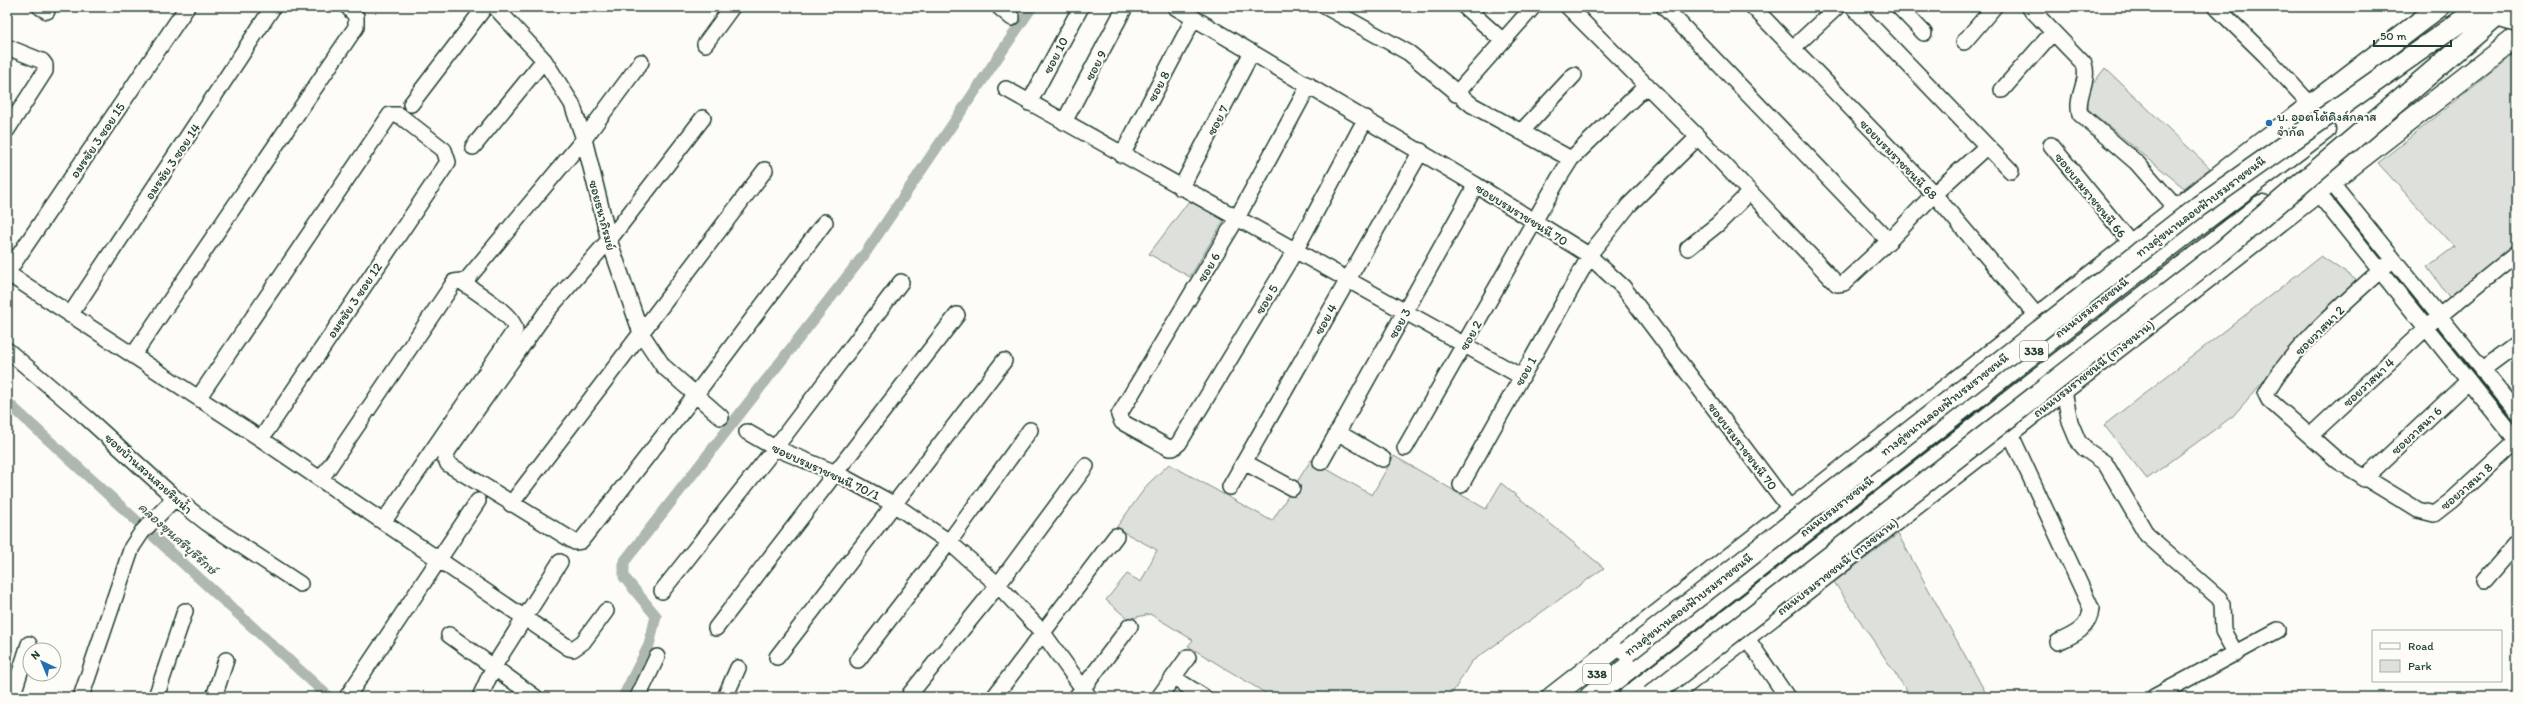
<svg xmlns="http://www.w3.org/2000/svg" width="2524" height="704" font-family="Itim,'Playpen Sans Thai',sans-serif">
<rect width="100%" height="100%" fill="#fdfcf7"/>
<filter id="ink" filterUnits="userSpaceOnUse"><feTurbulence type="fractalNoise" baseFrequency=".025" numOctaves="2"/><feDisplacementMap in="SourceGraphic" scale="8" xChannelSelector="R" yChannelSelector="G"/><feConvolveMatrix kernelMatrix="1 2 1 2 8 2 1 2 1" color-interpolation-filters="sRGB"/></filter>
<g filter="url(#ink)">
<path fill="#dde0db" stroke="#7e8e88" d="M2517,52v199l-65,50 -25,-34 27,-20 -76,-84z
M2105,68l105,100 -26,20 -96,-79v-19z
M1189,201l35,19 -34,57 -41,-23z
M2321,256l38,26 -55,53 -71,81 -86,63 -43,-54z
M1394,456l92,53 15,-26 103,85 -133,94 -21,35h-178l-84,-51 5,-6 -43,-26 -22,5 -22,-19 21,-26 14,8 16,-32 -41,-22 32,-44 21,-20 103,57 39,-61 61,35z
M1898,534l90,163h-77l-77,-115z"/>
<g fill="none" stroke-linecap="round" stroke-linejoin="round">
<path stroke="#aeb8b1" stroke-width="11" d="M7,402l322,295
M623,697l26,-52 7,-29 -32,-39v-15l240,-307 168,-248"/>
<g stroke="#1f3d34" stroke-width="18">
<path id="minor" d="M40,7l7,4
M495,7l49,53 28,44 12,35 25,101 32,93 22,33 58,51
M999,7l13,11
M1175,7l301,178 111,69 36,33 168,223
M1326,7l83,46 63,52 99,54
M1465,7l38,34
M1568,7l130,130 139,147 7,-1 45,-42
M1664,7l225,234 45,-47 53,-48
M1753,7l181,187 104,123
M1853,7l158,164
M1899,7l25,26
M2029,7l55,57c6,17 -9,33 -4,50l57,49 40,46
M2216,7l49,48 46,50
M1964,42l30,-35
M705,44l27,-37
M7,47l35,14 3,4v6l-38,59
M1793,48l44,-41
M1309,85l-72,133 -118,197 3,7 47,26h4l6,-5 116,-192 71,-133
M1006,89l516,288
M2002,90l51,-58
M1456,94l77,-87
M1029,103l52,-96
M411,104l74,-97
M703,118l-94,122 -62,71 -98,138 -4,8 3,7 127,78 6,-1 115,-147 129,-172
M1064,122l61,-115
M1521,132l53,-57
M2051,145l81,99
M473,147l71,-87
M1122,155l72,-137
M2331,182l186,230
M1181,188l71,-136
M2317,192l200,249
M1688,248l30,-24 32,-32
M2392,260c-42,38 -99,85 -126,134l3,6 69,61 80,49 16,4 18,-14 65,-60
M7,273l254,166 308,209 4,1 10,-7 23,-31
M7,273l180,-266
M469,277l115,-138 57,-77
M70,315l203,-308
M7,350l80,68 88,80 32,25 93,61
M134,354l222,-327v-11l-8,-9
M2482,370l35,-26
M2064,391l6,31 8,19 7,8 20,14 42,72 72,63 3,6 1,27 13,23
M199,397l191,-282h9l45,35 4,12 -187,277
M747,432l28,16 61,25 59,32 54,37 49,43 45,48 46,64
M1337,432l46,27
M2010,433l81,175c-1,20 -17,27 -33,34
M2310,436l128,-119 79,-64
M1405,448l154,-270 12,-19 76,-74
M1244,462l48,26
M1321,462l155,-277
M321,479l130,-192 3,-5 7,-1c13,10 54,34 54,49l-131,191
M2364,479l104,-98
M1461,485l132,-235 36,-45 69,-68
M1230,487l191,-336
M511,504l254,-334
M2485,580l32,-37
M662,591l113,-143 126,-166
M716,628l241,-313
M449,635l86,62
M1746,637l41,60
M777,657l227,-296
M858,660l91,-118 81,-112
M1174,678l30,19
M910,694l88,-109 88,-119
M1077,696l53,-70
M12,697l17,-53
M81,697l51,-150 10,-15 33,-34
M156,697l29,-86
M214,697l12,-37
M347,697l131,-196
M480,697l14,-31 66,-104
M638,697l19,-40
M725,697l13,-29
M994,697l122,-161
M1159,697l29,-40
M2154,697l124,-67"/>
</g>
<g stroke="#1f3d34" stroke-width="23">
<path id="major" d="M1552,697l700,-547 187,-143
M1668,697l849,-660"/>
</g>
<g stroke="#1f3d34" stroke-width="25">
<path id="highway" d="M1591,697l592,-462 141,-106
M1630,697l632,-491"/>
</g>
<use href="#minor" stroke="#fdfcf7" stroke-width="15"/>
<use href="#major" stroke="#fdfcf7" stroke-width="20"/>
<use href="#highway" stroke="#fdfcf7" stroke-width="22"/>
<g stroke="#1f3d34" stroke-width="23" stroke-linecap="butt">
<path id="major-bridge" d="M2493,7l10,11 14,4
M1627,652l572,-446 282,-199
M1651,696l571,-445 286,-244"/>
</g>
<use href="#major-bridge" stroke="#fdfcf7" stroke-width="20"/>
</g>
</g>
<circle fill="#1f6fb2" stroke="#fdfcf7" stroke-width="1.5" cx="2269" cy="123" r="4"/>
<g text-anchor="middle" stroke-width="4" stroke-linejoin="round" paint-order="stroke">
<g fill="#fdfcf7" stroke="#62766e" stroke-width="1">
<rect x="2020" y="341" width="28" height="20" rx="3"/>
<rect x="1583" y="664" width="28" height="20" rx="3"/>
</g>
<g font-size="12" font-weight="bold" fill="#1f3d34">
<text x="2034" y="355">338</text>
<text x="1597" y="678">338</text>
</g>
<g font-size="13" fill="#1f3d34" stroke="#fdfcf7">
<text transform="translate(1055 55) rotate(-62)" y="5">ซอย 10</text>
<text transform="translate(1095 65) rotate(-62)" y="5">ซอย 9</text>
<text transform="translate(1158 86) rotate(-62)" y="5">ซอย 8</text>
<text transform="translate(1217 120) rotate(-62)" y="5">ซอย 7</text>
<text transform="translate(97 140) rotate(-56)" y="5">อมรชัย 3 ซอย 15</text>
<text transform="translate(1899 159) rotate(46)" y="5">ซอยบรมราชชนนี 68</text>
<text transform="translate(172 161) rotate(-56)" y="5">อมรชัย 3 ซอย 14</text>
<text transform="translate(2091 195) rotate(51)" y="5">ซอยบรมราชชนนี 66</text>
<text transform="translate(2200 206) rotate(-37)" y="5">ทางคู่ขนานลอยฟ้าบรมราชชนนี</text>
<text transform="translate(1522 214) rotate(32)" y="5">ซอยบรมราชชนนี 70</text>
<text transform="translate(603 215) rotate(75)" y="5">ซอยธนาภิรมย์</text>
<text transform="translate(1208 267) rotate(-59)" y="5">ซอย 6</text>
<text transform="translate(1266 299) rotate(-59)" y="5">ซอย 5</text>
<text transform="translate(354 300) rotate(-56)" y="5">อมรชัย 3 ซอย 12</text>
<text transform="translate(2091 307) rotate(-38)" y="5">ถนนบรมราชชนนี</text>
<text transform="translate(1325 319) rotate(-61)" y="5">ซอย 4</text>
<text transform="translate(1399 323) rotate(-61)" y="5">ซอย 3</text>
<text transform="translate(2319 330) rotate(-45)" y="5">ซอยวาสนา 2</text>
<text transform="translate(1470 335) rotate(-61)" y="5">ซอย 2</text>
<text transform="translate(2093 368) rotate(-38)" y="5">ถนนบรมราชชนนี (ทางขนาน)</text>
<text transform="translate(1525 371) rotate(-61)" y="5">ซอย 1</text>
<text transform="translate(2368 382) rotate(-43)" y="5">ซอยวาสนา 4</text>
<text transform="translate(1944 404) rotate(-38)" y="5">ทางคู่ขนานลอยฟ้าบรมราชชนนี</text>
<text transform="translate(2416 430) rotate(-43)" y="5">ซอยวาสนา 6</text>
<text transform="translate(1743 446) rotate(53)" y="5">ซอยบรมราชชนนี 70</text>
<text transform="translate(826 471) rotate(25)" y="5">ซอยบรมราชชนนี 70/1</text>
<text transform="translate(149 473) rotate(42)" y="5">ซอยบ้านสวนสวยริมน้ำ</text>
<text transform="translate(2466 486) rotate(-41)" y="5">ซอยวาสนา 8</text>
<text transform="translate(1836 506) rotate(-38)" y="5">ถนนบรมราชชนนี</text>
<text transform="translate(1837 566) rotate(-38)" y="5">ถนนบรมราชชนนี (ทางขนาน)</text>
<text transform="translate(1688 604) rotate(-38)" y="5">ทางคู่ขนานลอยฟ้าบรมราชชนนี</text>
</g>
<g font-size="13" fill="#1f3d34" stroke="#fdfcf7" text-anchor="start">
<text x="2277" y="121">บ. ออตโต้คิงส์กลาส<tspan x="2277" dy="15">จำกัด</tspan></text>
</g>
<g font-size="14" font-style="italic" fill="#435c53" stroke="#fdfcf7">
<text transform="translate(178 538) rotate(42)" y="5">คลองขุนศรีบุรีรักษ์</text>
</g>
</g>
<rect width="2524" height="704" fill="none" stroke="#fdfcf7" stroke-width="24"/>
<rect x="12" y="12" width="2500" height="680" fill="none" stroke="#1f3d34" stroke-width="1.5" filter="url(#ink)"/>
<rect x="2372" y="630" width="130" height="52" fill="#fdfcf7" stroke="#a4b0a9"/>
<rect x="2380" y="643" width="20" height="6" fill="#fdfcf7" stroke="#a4b0a9"/>
<text x="2408" y="650" font-size="12" fill="#1f3d34">Road</text>
<rect x="2380" y="660" width="20" height="12" fill="#dde0db" stroke="#a4b0a9"/>
<text x="2408" y="670" font-size="12" fill="#1f3d34">Park</text>
<g transform="translate(42 662) rotate(316)"><circle r="19" fill="#fdfcf7" stroke="#a4b0a9"/>
<path d="M0-3L7 15L0 10L-7 15Z" fill="#1f6fb2"/>
<text y="-6" font-size="11" font-weight="bold" text-anchor="middle" fill="#1f3d34">N</text>
</g>
<path d="M2374 40v6h77v-6" fill="none" stroke="#1f3d34" stroke-width="2"/>
<text x="2380" y="40" font-size="12" fill="#1f3d34" stroke="#fdfcf7" stroke-width="3" paint-order="stroke">50 m</text>
</svg>
